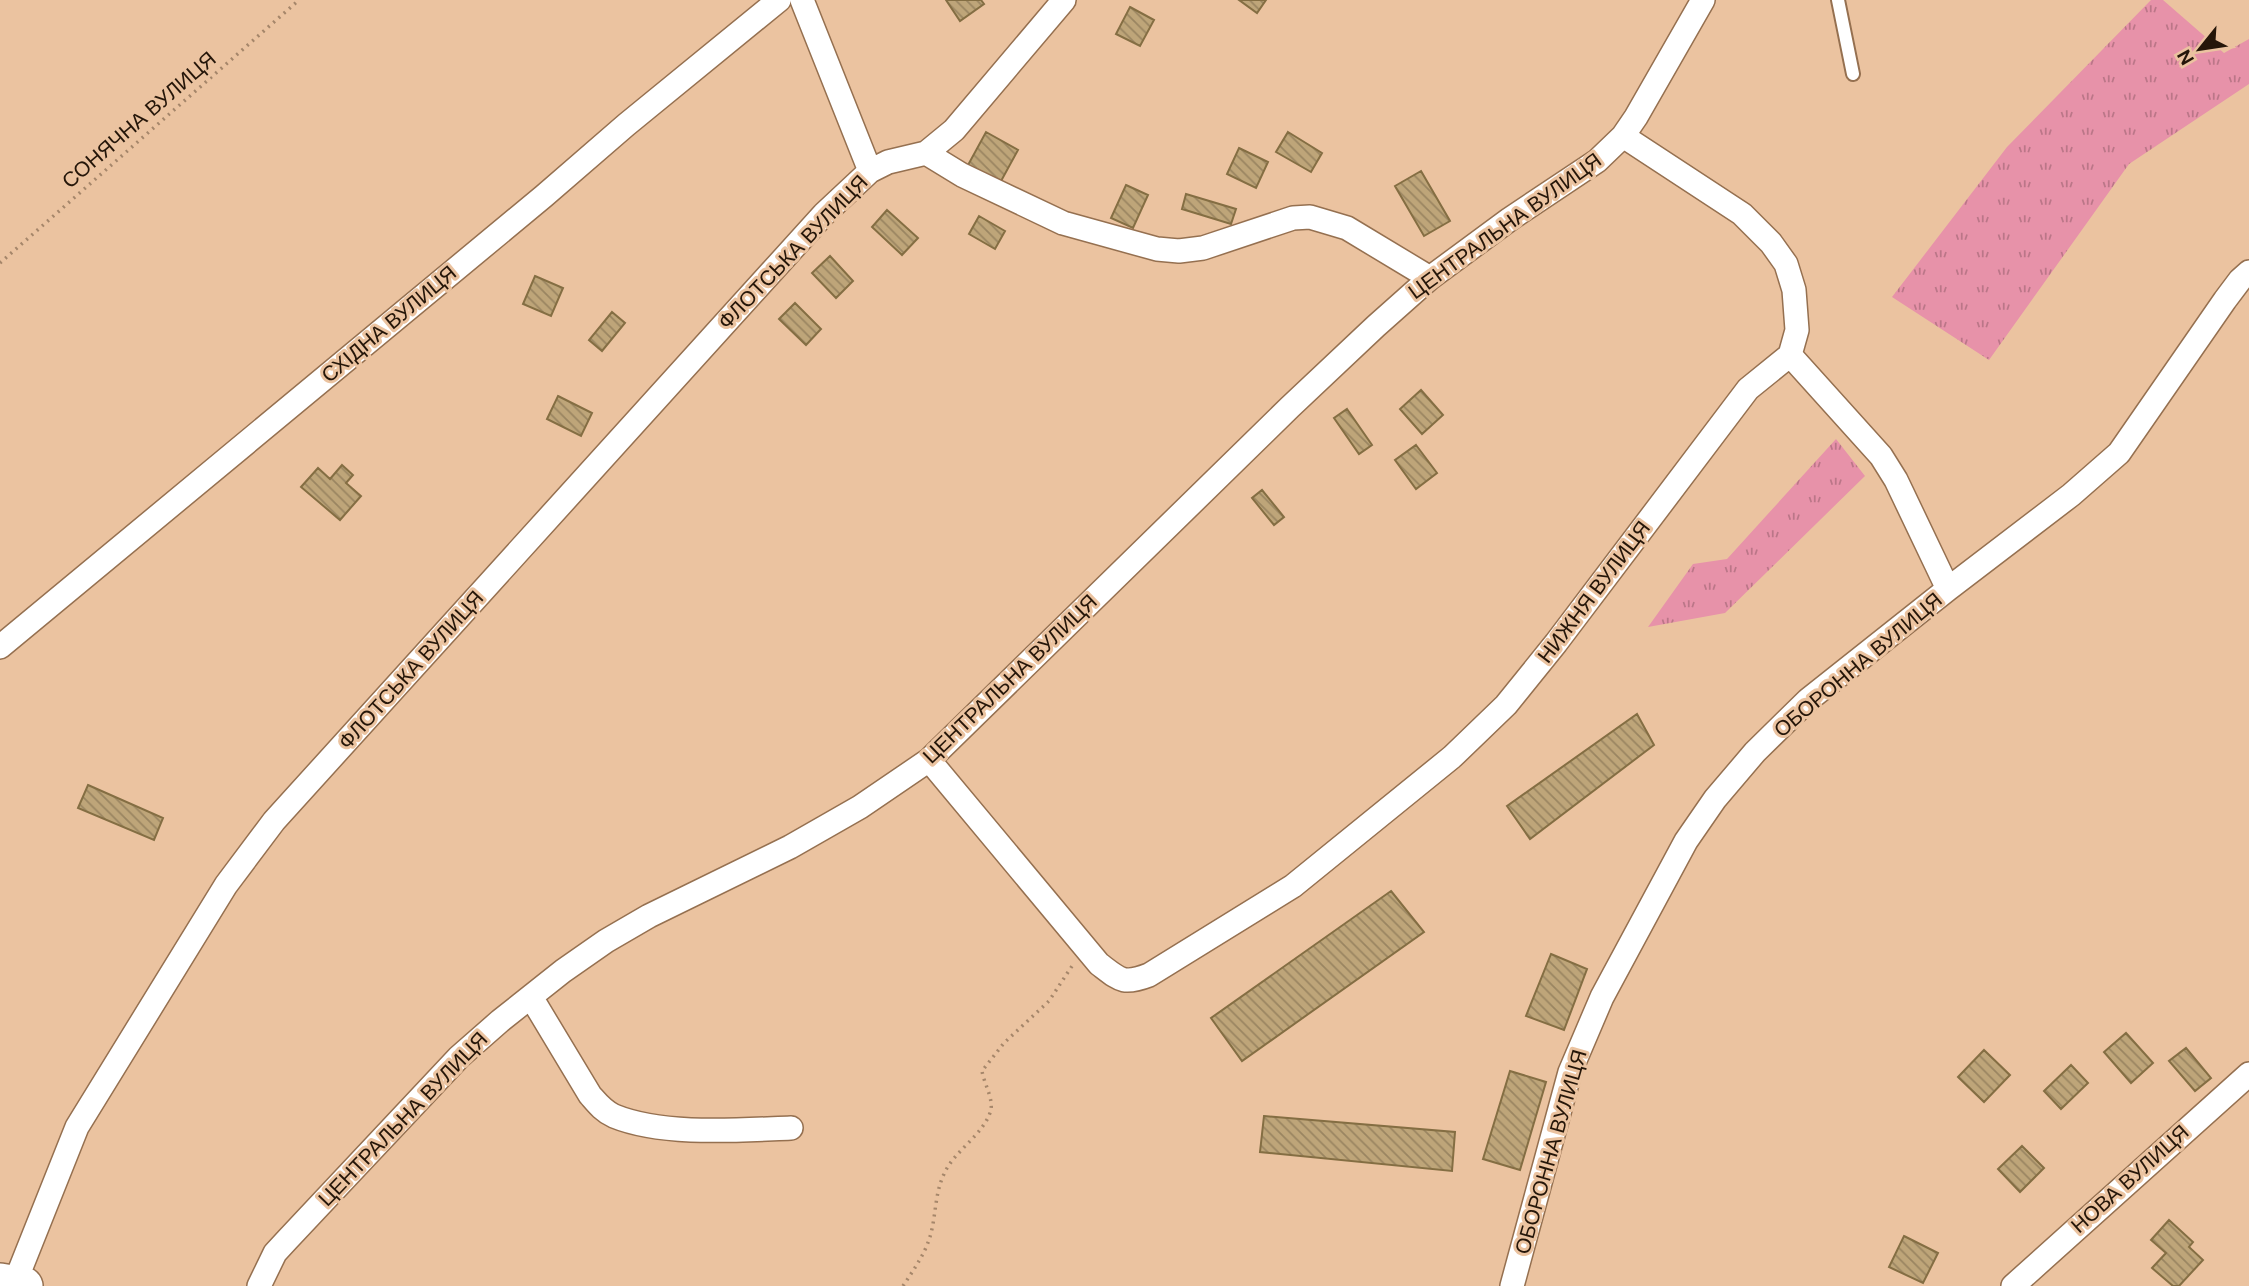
<svg xmlns="http://www.w3.org/2000/svg" width="2249" height="1286" font-family="'DM Sans',sans-serif">
<defs>
<pattern id="grass-tufts" width="24" height="20" patternUnits="userSpaceOnUse" patternTransform="scale(1.75)"><rect width="24" height="20" fill="#e792a9"/><path d="M3 7l-1-3M5 7V3M7 7l1-3M15 17l-1-3M17 17v-4M19 17l1-3" fill="none" stroke="#bb7688"/></pattern>
<pattern id="building-back-hatch" width="6" height="6" patternUnits="userSpaceOnUse" patternTransform="scale(1.75)"><rect width="6" height="6" fill="#bea579"/><path d="M-1 5l2 2M0 0l6 6M5-1l2 2" fill="none" stroke="#9a8561"/></pattern>
</defs>
<rect width="100%" height="100%" fill="#ebc3a0"/>
<path fill="url(#grass-tufts)" d="M2151,0h12l61,53 25,-14v45l-120,80 -140,196 -97,-63 115,-150z
M1836,439l29,37 -140,137 -77,14 45,-63 34,-5z"/>
<path fill="url(#building-back-hatch)" stroke="#846e43" stroke-width="2" d="M946,0h35l3,4 -24,17z
M1239,0h27l-9,13z
M1130,7l24,13 -14,26 -24,-12z
M986,132l32,18 -18,33 -32,-18z
M1288,132l34,21 -11,19 -35,-20z
M1239,148l29,14 -12,26 -29,-14z
M1421,171l29,50 -26,15 -29,-50z
M1126,185l22,10 -15,33 -22,-10z
M1186,194l50,15 -5,15 -49,-15z
M887,210l31,28 -16,17 -30,-28z
M979,216l26,15 -10,18 -26,-15z
M830,256l23,25 -17,17 -24,-25z
M535,276l28,12 -12,28 -28,-12z
M795,303l26,26 -15,16 -27,-26z
M612,312l13,11 -23,28 -13,-11z
M1421,390l22,25 -21,19 -22,-25z
M558,396l34,17 -11,23 -34,-17z
M1347,409l25,36 -13,9 -25,-36z
M1416,445l21,28 -21,16 -21,-29z
M342,465l11,10 -7,8 15,13 -21,24 -39,-33 17,-19 12,11z
M1262,490l22,27 -10,8 -22,-27z
M1637,714l17,31 -124,94 -23,-33z
M88,785l75,33 -9,22 -76,-32z
M1391,891l33,41 -182,129 -31,-43z
M1551,954l36,15 -23,61 -38,-14z
M2126,1033l27,30 -22,20 -27,-31z
M2186,1048l25,30 -16,13 -26,-30z
M1984,1050l26,25 -26,27 -26,-25z
M2071,1065l17,18 -27,26 -17,-18z
M1510,1071l36,11 -26,88 -37,-11z
M1264,1116l191,16 -3,39 -192,-19z
M2022,1146l22,22 -24,24 -22,-23z
M2169,1220l24,22 -4,5 14,13 -24,26h-6l-21,-18 14,-15 -15,-13z
M1904,1236l34,17 -15,30 -34,-16z"/>
<g fill="none" stroke-linecap="round" stroke-linejoin="round">
<g stroke="#957050" stroke-width="16">
<path id="service" d="M1838,0l15,74"/>
</g>
<g stroke="#957050" stroke-width="26">
<path id="minor" d="M802,0l68,171
M926,153l36,22 101,48 94,26 22,2 24,-3 90,-30 17,-1 37,11 83,50
M1790,355l91,101 15,24 52,109
M0,647l544,-451 82,-71 153,-125
M929,760l170,204c21,16 24,21 50,11l144,-89 159,-129 54,-52 50,-62 192,-254 42,-34 7,-25 -3,-40 -8,-26 -15,-21 -29,-29 -119,-78
M531,997l59,98c7,8 13,16 24,21 49,20 124,14 177,12
M14,1285l63,-158 149,-242 48,-64 550,-607 46,-43 18,-9 38,-9 28,-23 110,-130
M259,1286l16,-33 12,-13 172,-183 41,-36 63,-50 43,-30 43,-25 141,-69 70,-40 69,-47 361,-353 86,-81 54,-48 80,-59 87,-58 26,-25 13,-19 67,-117
M1512,1286l58,-214 32,-75 84,-156 29,-42 40,-47 53,-52 140,-111 123,-94 48,-42 106,-153 15,-20 9,-8
M2013,1286l236,-212"/>
</g>
<g stroke="#957050" stroke-width="40">
<path id="primary" d="M0,1282l24,4"/>
</g>
<path stroke="#a5866a" stroke-width="3.5" stroke-dasharray="2 5" stroke-linecap="butt" d="M0,263l299,-263
M903,1286c11,-17 23,-33 28,-53 5,-19 4,-40 13,-59 10,-23 37,-37 46,-61 5,-12 -6,-29 -8,-42l22,-28 45,-42 25,-38"/>
<use href="#service" stroke="#fff" stroke-width="12"/>
<use href="#minor" stroke="#fff" stroke-width="23"/>
<use href="#primary" stroke="#fff" stroke-width="37"/>
</g>
<g text-anchor="middle" stroke-width="6" stroke-linejoin="round" paint-order="stroke">
<g font-size="21" fill="#251609" stroke="#ebc3a0">
<text transform="translate(139 120) rotate(-41)" y="7">СОНЯЧНА ВУЛИЦЯ</text>
<text transform="translate(1505 226) rotate(-36)" y="7">ЦЕНТРАЛЬНА ВУЛИЦЯ</text>
<text transform="translate(793 252) rotate(-46)" y="7">ФЛОТСЬКА ВУЛИЦЯ</text>
<text transform="translate(389 324) rotate(-40)" y="7">СХІДНА ВУЛИЦЯ</text>
<text transform="translate(1594 592) rotate(-53)" y="7">НИЖНЯ ВУЛИЦЯ</text>
<text transform="translate(1858 665) rotate(-40)" y="7">ОБОРОННА ВУЛИЦЯ</text>
<text transform="translate(411 670) rotate(-48)" y="7">ФЛОТСЬКА ВУЛИЦЯ</text>
<text transform="translate(1010 679) rotate(-44)" y="7">ЦЕНТРАЛЬНА ВУЛИЦЯ</text>
<text transform="translate(403 1119) rotate(-46)" y="7">ЦЕНТРАЛЬНА ВУЛИЦЯ</text>
<text transform="translate(1551 1152) rotate(-74)" y="7">ОБОРОННА ВУЛИЦЯ</text>
<text transform="translate(2130 1179) rotate(-42)" y="7">НОВА ВУЛИЦЯ</text>
</g>
</g>
<g transform="translate(2200 49) rotate(240)" stroke="#ebc3a0" stroke-width="5" paint-order="stroke">
<path d="M0-5L12 26L0 18L-12 26Z" fill="#251609"/>
<text y="-10" font-size="19" font-weight="bold" text-anchor="middle" fill="#251609">N</text>
</g>
</svg>
